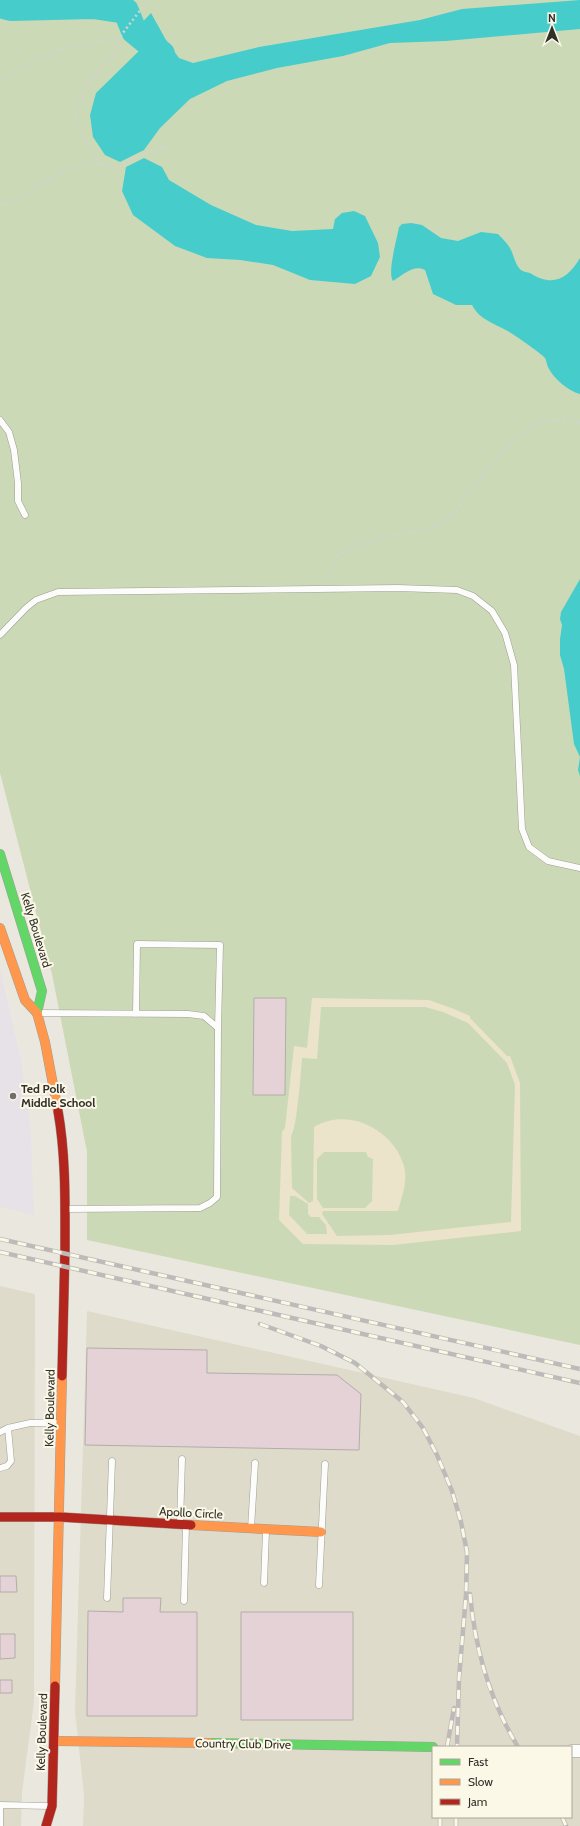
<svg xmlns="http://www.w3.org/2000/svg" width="580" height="1826" font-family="Cabin,sans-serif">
<rect width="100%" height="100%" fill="#eae8de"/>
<path fill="#dfdbca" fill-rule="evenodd" d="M0,1286l35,8 -1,408 -12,90 -1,34h-21z
M87,1311l387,87 106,38v390h-497l1,-31 -9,-84zM433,1747h138v70h-138z"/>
<path fill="#e7e1e8" d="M0,969l21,91 10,73 3,82 -34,-8z"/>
<path fill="#ccd9b7" d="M0,0h580v1345l-493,-105v-88l-35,-178 -52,-201z"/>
<path fill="#ebe4cb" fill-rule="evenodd" d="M312,998l117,2 25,9 16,7v2l37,38h3l10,27 1,148 -128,14 -90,-1 -24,-24 3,-88 3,-4 9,-82 13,2zM321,1007h104l18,5 25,11 39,40 8,22 -4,137 -121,13 -53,1 -15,-22 1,-3h75c4,-15 10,-29 6,-45 -10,-36 -56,-60 -90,-39l-1,74 -4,2 -17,-15 -1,-52c6,-7 10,-65 11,-78l15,1zM366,1152l2,5 5,2 -1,42 -7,7h-42l-6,-9v-40l7,-7zM290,1196h5l13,8v10l3,3h8l7,8 1,9h-20l-18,-19z"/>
<path fill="#46cdcb" d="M580,0v29l-134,12 -56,2 -47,13 -66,12 -50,13 -37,18 -30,29 -16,22 -24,12 -15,-7 -12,-18 -3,-22 6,-22 47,-46 -9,-16 17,-18 15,27 13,18 14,5 66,-16 161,-27 42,-11z
M144,158l18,9 7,13 42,25 45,20 36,6 41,-2 2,-10 7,-6 12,-2 11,5 13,27 2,14 -9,19 -16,8 -45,-4 -37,-15 -33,-5 -33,-2 -32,-12 -42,-31 -11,-24 4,-24z
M411,223l11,2 19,13 17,3 23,-9 17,2c4,4 9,9 12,14 4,7 5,17 11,22 3,2 6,2 9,3 22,14 37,7 50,-15v136c-12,-3 -27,-16 -32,-27 -2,-4 -1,-8 -5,-11 -10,-8 -21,-16 -32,-23 -14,-9 -31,-12 -39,-28h-16l-23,-11 -8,-24c-11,-6 -22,5 -32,11 -6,-8 4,-42 6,-54l3,-3z
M580,579v197l-2,-6 2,-13 -6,-13 -10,-75 -4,-14v-16l2,-14 -2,-6 1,-7z"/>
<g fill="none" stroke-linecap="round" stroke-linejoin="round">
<path stroke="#46cdcb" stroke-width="26" d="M0,5l11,3 82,-2 33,5 8,20 28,23"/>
</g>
<path fill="#e4d2d7" stroke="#b1adaa" d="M254,998h32l-1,97h-32z
M87,1348l120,2v23l130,2 24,19 -2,56 -274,-5z
M0,1576h16l1,16h-17z
M123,1598h38l-1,14h37v104h-110l1,-105 35,1z
M241,1612h112v108h-112z
M0,1634h15v24l-15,1z
M0,1680h12v13h-12z"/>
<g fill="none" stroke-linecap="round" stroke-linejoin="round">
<g stroke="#9f9e96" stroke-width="7">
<path id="lane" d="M0,420l9,12 5,18 4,33v18l7,14
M0,635l26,-27 10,-8 22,-8 340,-4 59,2 16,6 19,15 13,22 9,32 8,164 7,18 19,14 32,7
M39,1013l149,1 16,2 14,12 -1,169 -7,6 -10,5 -134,1
M136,1014l1,-70 83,1 -2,83
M0,1432l8,-4
M0,1468l7,-2 4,-5 -3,-33 22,-5h31
M180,1523l2,-64
M251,1528l4,-65
M264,1583l2,-52
M319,1585l6,-121
M107,1598l5,-137
M184,1601l2,-76
M0,1805l50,1
M0,1805v21"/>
</g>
<g stroke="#9f9e96" stroke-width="13">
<path id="street" d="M571,1751h9"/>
</g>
<g stroke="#9f9e96" stroke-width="10">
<path id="fast" d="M0,854l42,137 -5,22
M209,1743l224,4"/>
</g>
<g stroke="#9f9e96" stroke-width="10">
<path id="slow" d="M0,928l25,72 12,13 8,29 13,69
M191,1525l130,7
M55,1686l7,-310
M54,1741l155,2"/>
</g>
<g stroke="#9f9e96" stroke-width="10">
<path id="jam" d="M58,1111c8,45 7,92 7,137 -1,43 -2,86 -3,128
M0,1517h60l131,8
M46,1826l6,-20 3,-120"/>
</g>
<path stroke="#d3d3d0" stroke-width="2.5" stroke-dasharray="2 3" stroke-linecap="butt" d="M0,81c9,-5 18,-12 27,-16 28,-16 60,-24 92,-27l29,-38
M100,164l-23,-40v-18l17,-29 21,-24 4,-15
M0,204l15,-3 34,-22 23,-11 19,-5 12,1 10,3h6l26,-14 25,-7
M330,580c0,-7 1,-14 5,-20 15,-25 85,-22 110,-40 12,-7 16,-18 23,-28 13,-17 51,-60 70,-68 11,-4 31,-5 42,-1"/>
<use href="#lane" stroke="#fcfcfa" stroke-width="6"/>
<use href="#street" stroke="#fcfcfa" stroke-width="12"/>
<use href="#fast" stroke="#63d668" stroke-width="9"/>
<use href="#slow" stroke="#ff974d" stroke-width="9"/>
<use href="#jam" stroke="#b3261e" stroke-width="9"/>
<g stroke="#bcbbb9" stroke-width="4.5">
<path id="rail" d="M0,1239l580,130
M0,1252l580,131
M260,1324l61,22 34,17 48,39 20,26 14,27 15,36 9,31 6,30 -1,43 -7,83 -2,69
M470,1594c5,55 19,105 48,153
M447,1747l7,-39
M562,1817l4,9
M440,1826v-9
M456,1826v-9"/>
</g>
<use href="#rail" stroke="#fbf8e7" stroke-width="3" stroke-dasharray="9" stroke-linecap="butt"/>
</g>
<circle fill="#717068" stroke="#fbf8e7" stroke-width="1.5" cx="13" cy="1096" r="4"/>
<g text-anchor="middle" stroke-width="4" stroke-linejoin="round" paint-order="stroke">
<g font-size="12" fill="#302f29" stroke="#fbf8e7">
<text transform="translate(36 930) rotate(73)" y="4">Kelly Boulevard</text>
<text transform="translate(50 1408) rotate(-89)" y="4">Kelly Boulevard</text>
<text transform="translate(191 1513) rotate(3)" y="4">Apollo Circle</text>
<text transform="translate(42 1732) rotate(-88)" y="4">Kelly Boulevard</text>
<text transform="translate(243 1744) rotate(1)" y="4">Country Club Drive</text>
</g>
<g font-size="12" font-weight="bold" fill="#302f29" stroke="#fbf8e7" text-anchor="start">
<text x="21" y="1093">Ted Polk<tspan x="21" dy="14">Middle School</tspan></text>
</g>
</g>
<rect x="432" y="1746" width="140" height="72" fill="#fbf8e7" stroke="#aaa89b"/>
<rect x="440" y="1759" width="20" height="6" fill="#63d668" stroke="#aaa89b"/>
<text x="468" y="1766" font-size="12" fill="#302f29">Fast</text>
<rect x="440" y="1779" width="20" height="6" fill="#ff974d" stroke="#aaa89b"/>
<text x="468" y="1786" font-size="12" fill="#302f29">Slow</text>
<rect x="440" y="1799" width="20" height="6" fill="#b3261e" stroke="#aaa89b"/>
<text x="468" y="1806" font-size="12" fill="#302f29">Jam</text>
<g transform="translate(552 28)" stroke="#fbf8e7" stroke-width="3" paint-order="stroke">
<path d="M0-3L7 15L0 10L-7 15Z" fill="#302f29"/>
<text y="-6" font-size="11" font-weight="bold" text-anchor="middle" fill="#302f29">N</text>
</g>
</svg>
